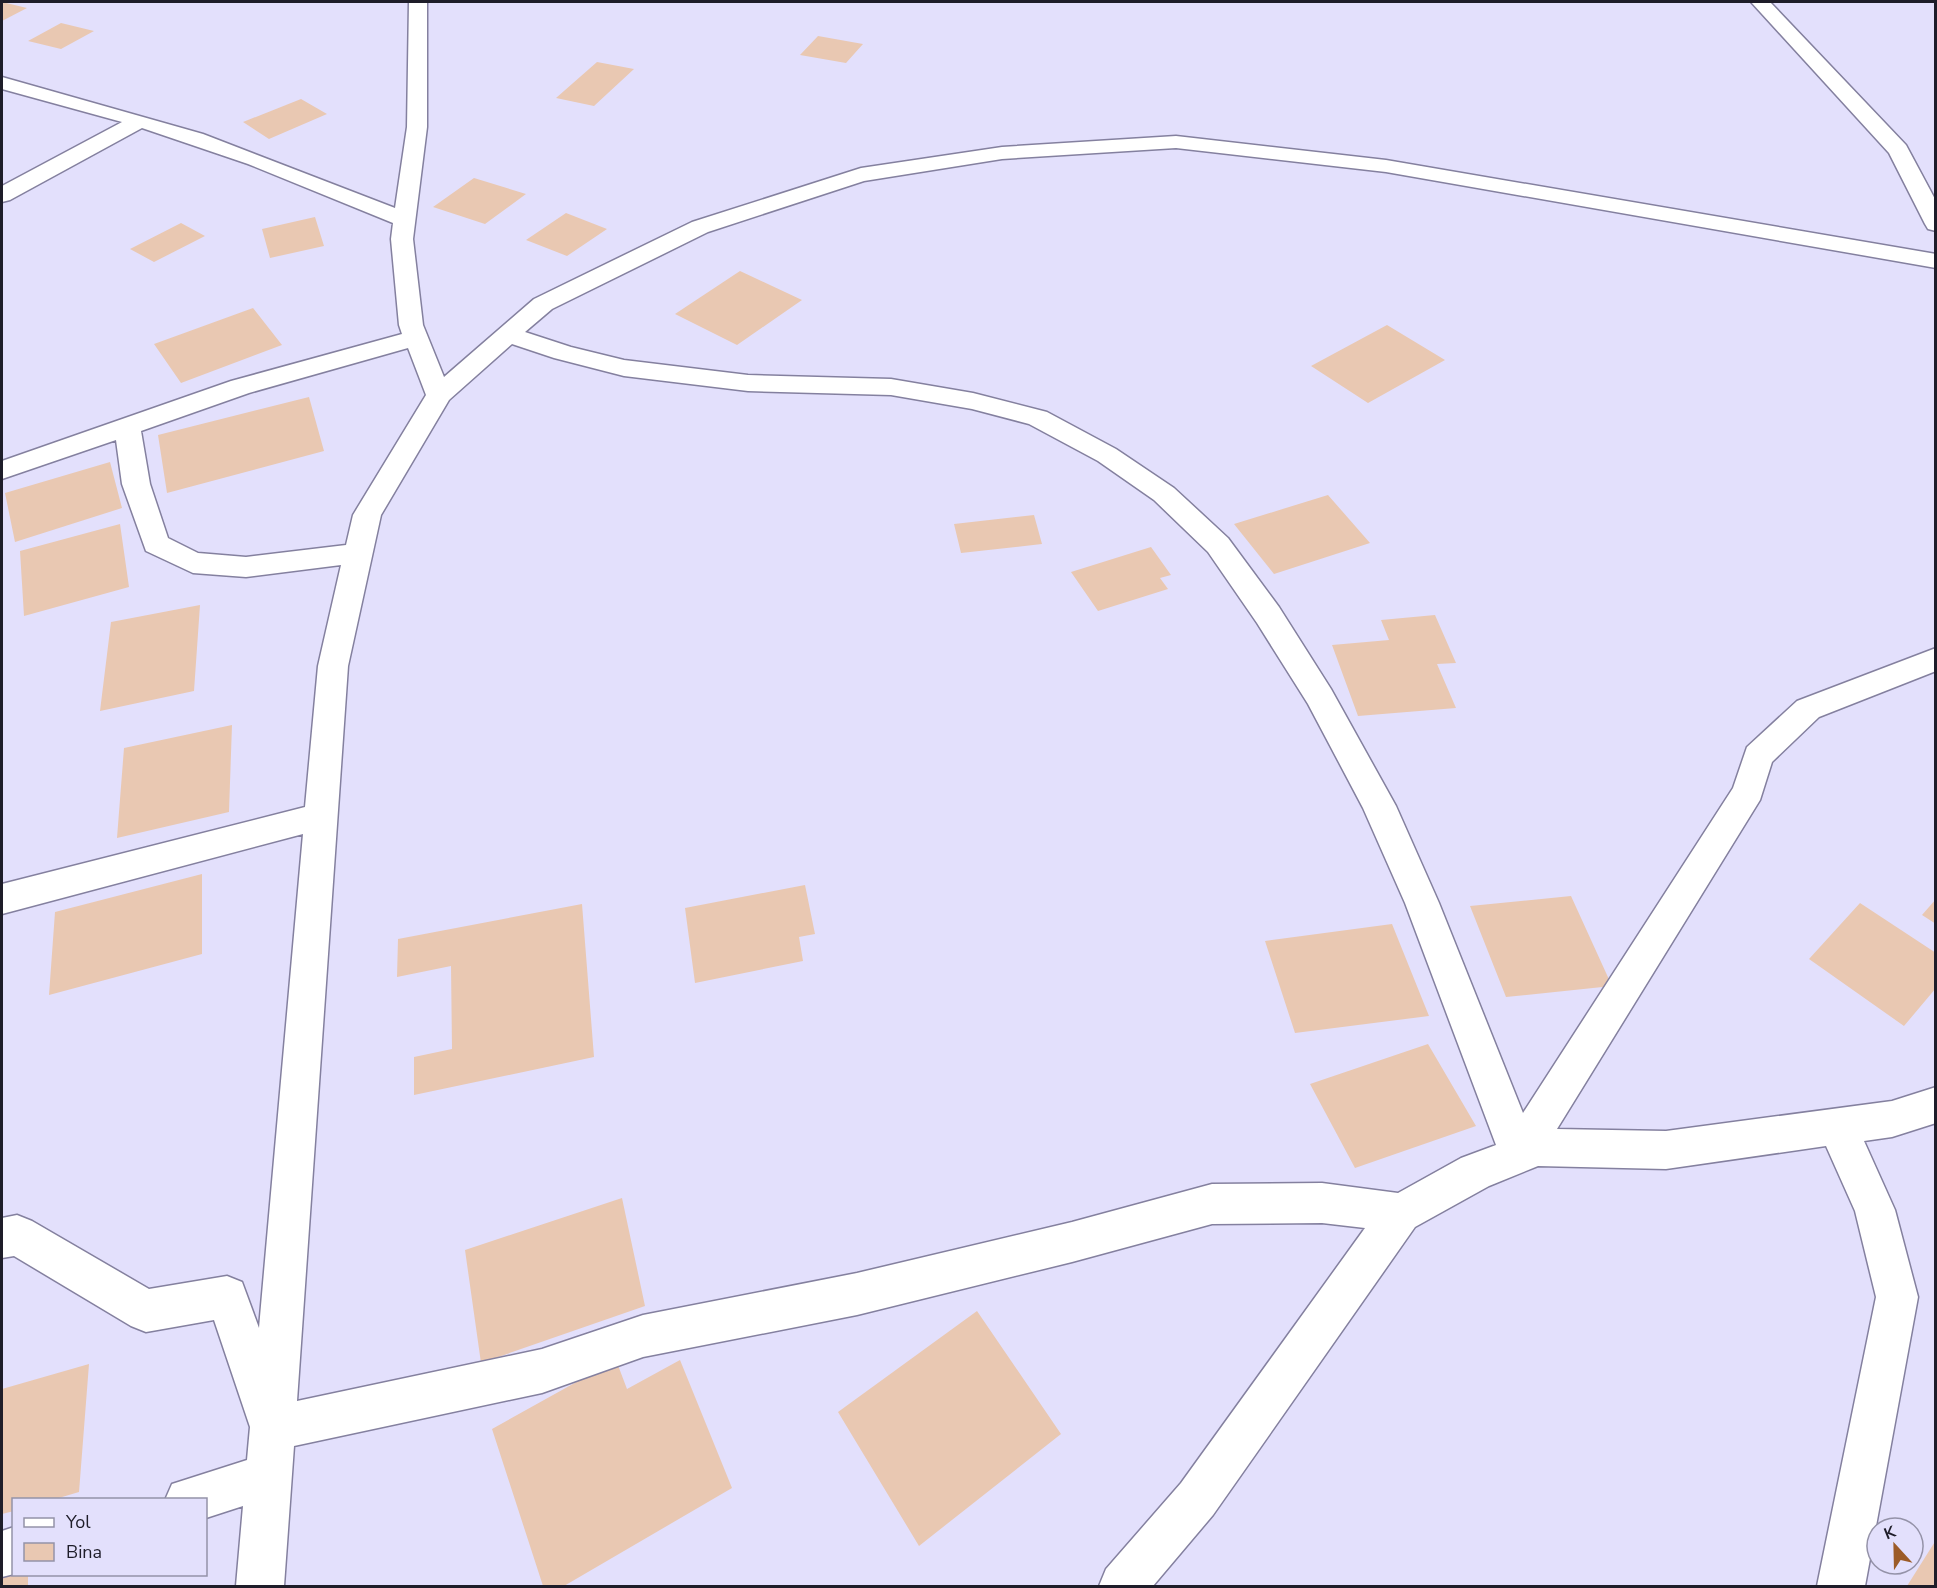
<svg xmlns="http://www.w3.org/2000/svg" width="1937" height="1588" font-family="'Nunito Sans',sans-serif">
<rect width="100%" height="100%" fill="#e3e0fc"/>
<path fill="#e9c8b2" d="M2,2l25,6 -25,13z
M61,23l33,8 -33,18 -33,-8z
M818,36l45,8 -17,19 -46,-8z
M597,62l37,7 -40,37 -38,-8z
M301,99l26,15 -58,25 -26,-17z
M474,178l52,16 -41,30 -52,-17z
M566,213l41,16 -40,27 -41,-16z
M315,217l9,29 -54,12 -8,-29z
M181,223l24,13 -51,26 -24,-13z
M740,271l62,29 -65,45 -62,-31z
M253,308l29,37 -101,38 -27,-39z
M1387,325l58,35 -77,43 -57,-37z
M309,397l15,54 -157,42 -9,-58z
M110,462l12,46 -107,34 -10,-49z
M1328,495l42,48 -96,31 -40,-50z
M1034,515l8,29 -81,9 -7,-29z
M120,524l9,63 -105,29 -4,-65z
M1151,547l20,28 -11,3 8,11 -70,22 -27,-39z
M200,605l-6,86 -94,20 11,-89z
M1435,615l21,48 -19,1 19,44 -98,8 -26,-71 57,-5 -8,-20z
M232,725l-3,87 -112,26 7,-90z
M202,874v80l-153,41 6,-83z
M805,885l10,49 -16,3 4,24 -108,22 -10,-75z
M1571,896l41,90 -106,11 -36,-91z
M1936,899v25l-14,-9z
M1860,903l76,50v35l-32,38 -95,-67z
M582,904l12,153 -180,38v-38l38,-8 -1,-83 -54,11 1,-38z
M1392,924l37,92 -134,17 -30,-92z
M1428,1044l48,82 -121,42 -45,-84z
M622,1198l23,108 -164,57 -16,-113z
M977,1311l84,123 -142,112 -81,-134z
M616,1360l11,29 53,-29 52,128 -168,98h-21l-51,-157z
M89,1364l-10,128 -27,8h-38v11l-12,3v-125z
M1936,1540v46h-29z
M13,1574h15v12h-26v-7z"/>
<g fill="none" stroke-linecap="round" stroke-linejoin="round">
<g stroke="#84809f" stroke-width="3">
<path id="minor" d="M409,2h18v125l-14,112 10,86 21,52 90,-78 158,-77 169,-54 141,-21 174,-11 210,24 550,94v14l-550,-96 -210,-24 -174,11 -138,22 -156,51 -156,77 -27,23 46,15 53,13 124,15 143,4 82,14 74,19 69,37 58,39 54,50 51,69 52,82 65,117 43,97 84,210 210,-325 14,-41 50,-46 139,-53v23l-117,46 -47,45 -12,38 -203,329 109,2 226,-30 44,-14v36l-44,14 -28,4 31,69 23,87 -53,289h-48l59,-289 -21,-86 -29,-65 -160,23 -128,-3 -49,20 -74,41 -202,288 -60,71h-54l7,-17 75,-86 184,-255 -43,-5 -110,1 -140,38 -215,53 -214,42 -101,36 -248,53 -10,140h-48l7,-80 -37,12v-18h-41l7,-16 75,-24 3,-33 -36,-107 -68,12 -15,-6 -117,-70 -12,2v-40l15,-3 15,6 117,68 78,-13 15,6 17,46 44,-494 -301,80v-30l303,-77 13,-141 23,-101 -95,12 -53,-4 -47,-22 -24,-67 -6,-44 -114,39v-18l229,-80 171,-47 -3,-9 -8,-86 2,-16 -145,-59 -106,-36 -132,72 -8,2v-16l120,-64 -120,-33v-12l201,57 192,74 12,-81zM512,344l42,14 70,18 124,15 143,4 81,14 57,15 69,37 56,39 54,52 49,71 51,81 55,104 42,95 91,242 -35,13 -63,35 -76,-10 -110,1 -140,38 -215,51 -214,42 -101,34 -245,52 51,-735 33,-151 68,-115zM408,348l18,47 -73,120 -7,30 -100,12 -48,-4 -30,-15 -18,-54 -9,-53 108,-38z
M1751,2h19l136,143 30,56v30l-8,-2 -3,-5 -36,-71z
M14,1527v47l-12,3v-46z"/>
</g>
<use href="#minor" fill="#fff" fill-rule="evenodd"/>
</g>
<rect width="1937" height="1588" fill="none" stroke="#1e1d29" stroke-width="6"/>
<rect x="12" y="1498" width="195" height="78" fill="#e3e0fc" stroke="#9492a8" stroke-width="1.5"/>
<rect x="24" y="1518" width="30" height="9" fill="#ffffff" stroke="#9492a8" stroke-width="1.5"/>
<text x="66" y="1528" font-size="18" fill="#1e1d29">Yol</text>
<rect x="24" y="1543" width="30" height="18" fill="#e9c8b2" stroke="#9492a8" stroke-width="1.5"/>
<text x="66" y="1558" font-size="18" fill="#1e1d29">Bina</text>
<g transform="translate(1895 1546) rotate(338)"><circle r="28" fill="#e3e0fc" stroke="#9492a8" stroke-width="1.5"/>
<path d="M0-4.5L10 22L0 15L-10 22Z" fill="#9c5b27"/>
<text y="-9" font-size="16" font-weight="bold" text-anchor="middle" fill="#1e1d29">K</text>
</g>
</svg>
